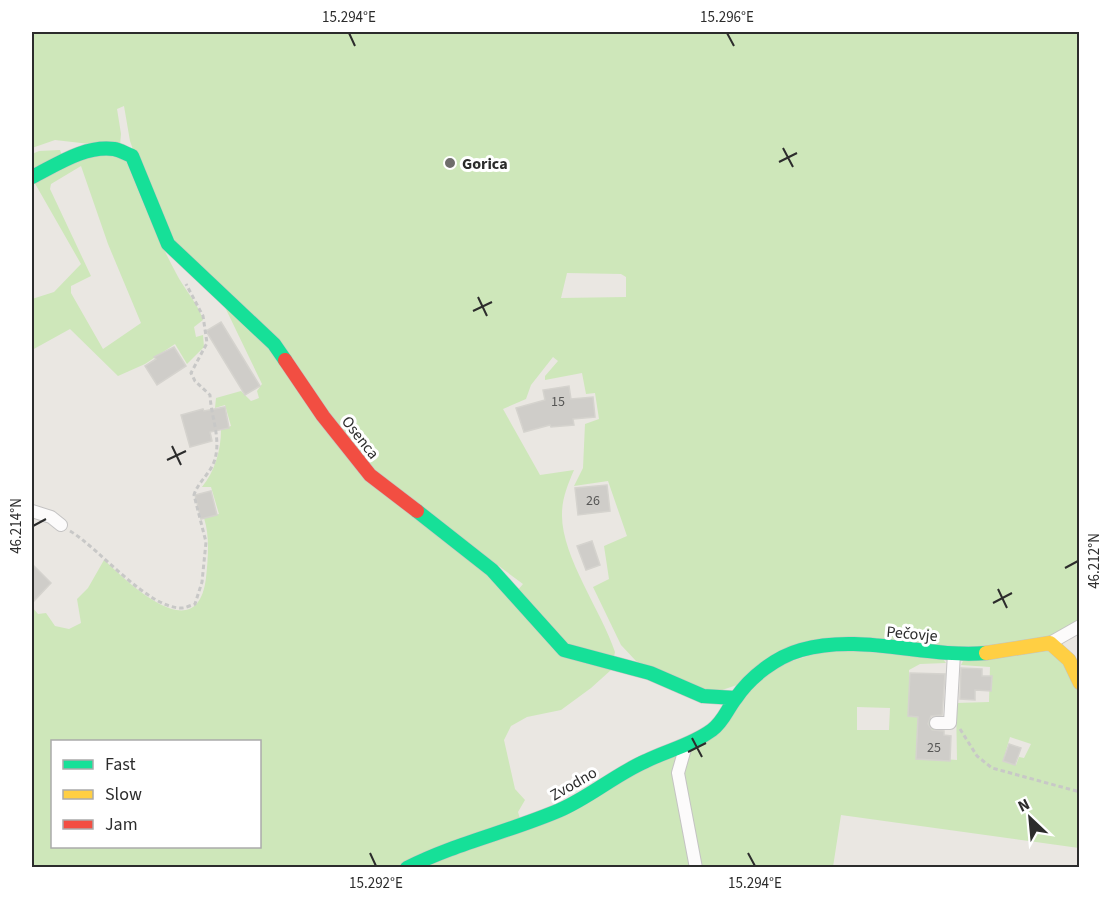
<svg xmlns="http://www.w3.org/2000/svg" width="1111" height="899" font-family="'Source Sans 3',sans-serif">
<rect width="100%" height="100%" fill="#eae7e2"/>
<path fill="#cee7ba" fill-rule="evenodd" d="M32,32h1047v591l-31,14 -44,10 -189,-4 -75,41 -21,7 -20,-1 -63,-29 -15,-16 -28,-58 16,-8 -5,-33 23,-10 -19,-55 -34,5 9,-18 2,-44 14,-5 -4,-26 -9,1 -4,-21 -37,7v-4l13,-15 -5,-4 -22,28 -5,14 -23,10 37,66 34,-5c-6,14 -12,28 -12,44 -1,42 40,98 53,138l-4,18 -20,18 -30,22 -34,7 -16,9 -7,14 11,49 10,11 -7,12 3,10 -120,45 -369,1v-261l6,7 8,-1 9,13 14,3 12,-6 -4,-24 11,-11 16,-28c25,23 93,90 102,18 2,-20 4,-41 -2,-60l15,-4 -8,-27h-9c13,-16 19,-37 19,-57l10,-4 -6,-21 -10,3 1,-10 25,-7 10,10 8,-3 -2,-7 5,-7 -40,-83 -43,-49 -44,-97 -5,-14 -6,-35 -7,3 4,25 -1,11 -30,-1 -35,-4 -23,8zM567,273l54,1 5,3v20l-65,1zM465,541l58,43 -6,7zM52,742h208v104h-208z
M60,150l2,6 -30,16v-18l7,-3z
M93,153l32,5c16,39 31,78 51,115 8,16 22,30 27,47l-9,7 2,10 7,-2 1,12 -17,17 -12,-20 -30,20 -27,12 -48,-47 -38,21v-51l22,-7 27,-28 -48,-84zM81,166l27,78 33,79 -38,26 -32,-56v-7l20,-10 -41,-87 1,-5z
M1044,648l27,21 8,25v154l-238,-33 -8,52h-133l-19,-97 6,-19 57,-56 35,-30 52,-16 111,9 4,5 -26,1 -11,6v46l25,3v13h-17l-1,25 41,3 -1,-57 33,-1 1,-35 -29,-2 2,-4zM857,707l33,1 -1,22h-32zM1010,737l21,7 -7,14 -5,-1 -3,8 -13,-4z
M681,751l12,116 -279,1z"/>
<path fill="#cfcdc9" stroke="#d5d3ce" stroke-width="1.5" d="M221,322l39,64 -15,9 -39,-64z
M174,347l12,19 -29,19 -12,-19 11,-7 -2,-2z
M569,386l2,13 22,-2 2,20 -22,2 1,6 -23,2 -1,-2 -26,7 -8,-24 29,-8 -2,-10z
M225,407l4,21 -19,4 2,9 -22,6 -9,-32 22,-6 1,2z
M607,485l3,26 -32,4 -3,-27z
M211,491l6,24 -16,4 -6,-24z
M592,541l8,24 -14,5 -9,-24z
M32,564l19,19 -19,20z
M961,668l21,1v7h10l-1,15 -16,-1v10l-15,-1z
M910,673l35,1 -3,41 -11,1 -3,8 4,6 12,1v4l7,1 -1,25 -34,-2 2,-42 -10,-1z
M1009,744l12,4 -6,17 -12,-4z"/>
<g fill="none" stroke-linecap="round" stroke-linejoin="round">
<g stroke="#c4c3c3" stroke-width="14">
<path id="street" d="M32,511l19,6 10,8
M1050,643l30,-17
M936,723h14l4,-70
M686,745l-8,28 18,95"/>
</g>
<g stroke="#c4c3c3" stroke-width="15">
<path id="fast" d="M32,177c24,-12 53,-32 82,-28 6,1 12,5 18,7l36,88 106,100 11,16
M417,511l75,59 72,80 86,23 53,23 32,2
M407,868c49,-25 102,-36 153,-58 30,-13 56,-36 86,-49 22,-11 46,-16 66,-31 12,-9 15,-21 24,-32 14,-21 40,-41 65,-48 60,-17 123,8 185,3"/>
</g>
<g stroke="#c4c3c3" stroke-width="15">
<path id="slow" d="M986,653l64,-10 19,17 11,23"/>
</g>
<g stroke="#c4c3c3" stroke-width="15">
<path id="jam" d="M285,360l38,56 47,59 47,36"/>
</g>
<path stroke="#c8c8c7" stroke-width="3" stroke-dasharray="4.5 3" stroke-linecap="butt" d="M70,531c30,18 78,78 112,77 4,0 9,-3 13,-4l7,-22 4,-40 -12,-47c4,-13 15,-20 20,-33 8,-22 -3,-45 -4,-67l-15,-14 -4,-8 16,-30 -4,-27 -17,-32
M960,729l17,27 15,12 88,24"/>
<use href="#street" stroke="#fcfbfb" stroke-width="12"/>
<use href="#fast" stroke="#16e098" stroke-width="14"/>
<use href="#slow" stroke="#ffcf43" stroke-width="14"/>
<use href="#jam" stroke="#f24e42" stroke-width="14"/>
</g>
<path fill="none" stroke="#2c2c2c" stroke-width="2" d="M349,33l6,13M727,33l7,13M783,148l10,19M779,162l18,-9M478,297l9,19M473,311l19,-9M172,446l9,19M167,460l19,-9M33,526l13,-7M1065,568l13,-7M998,589l9,19M993,603l19,-10M692,738l10,19M688,752l18,-9M370,853l6,13M748,853l7,13"/>
<circle fill="#6e6d6c" stroke="#fff" stroke-width="2" cx="450" cy="163" r="6"/>
<g text-anchor="middle" stroke-width="6" stroke-linejoin="round" paint-order="stroke">
<g font-size="14" fill="#565655">
<text x="558" y="406">15</text>
<text x="593" y="505">26</text>
<text x="934" y="752">25</text>
</g>
<g font-size="16" font-weight="bold" fill="#2c2c2c" stroke="#fff" text-anchor="start">
<text x="462" y="169">Gorica</text>
</g>
<g font-size="16" fill="#2c2c2c" stroke="#fff">
<text transform="translate(361 437) rotate(52)" y="6">Osenca</text>
<text transform="translate(912 633) rotate(5)" y="6">Pečovje</text>
<text transform="translate(573 783) rotate(-30)" y="6">Zvodno</text>
</g>
</g>
<rect width="1111" height="899" fill="none" stroke="#ffffff" stroke-width="66"/>
<rect x="51" y="740" width="210" height="108" fill="#ffffff" stroke="#ababab" stroke-width="1.5"/>
<rect x="63" y="760" width="30" height="9" fill="#16e098" stroke="#ababab" stroke-width="1.5"/>
<text x="105" y="770" font-size="18" fill="#2c2c2c">Fast</text>
<rect x="63" y="790" width="30" height="9" fill="#ffcf43" stroke="#ababab" stroke-width="1.5"/>
<text x="105" y="800" font-size="18" fill="#2c2c2c">Slow</text>
<rect x="63" y="820" width="30" height="9" fill="#f24e42" stroke="#ababab" stroke-width="1.5"/>
<text x="105" y="830" font-size="18" fill="#2c2c2c">Jam</text>
<g transform="translate(1030 818) rotate(334)" stroke="#ffffff" stroke-width="4.5" paint-order="stroke">
<path d="M0-4.5L10 22L0 15L-10 22Z" fill="#2c2c2c"/>
<text y="-9" font-size="16" font-weight="bold" text-anchor="middle" fill="#2c2c2c">N</text>
</g>
<rect x="33" y="33" width="1045" height="833" fill="none" stroke="#2c2c2c" stroke-width="2"/>
<g font-size="15" text-anchor="middle" fill="#2c2c2c">
<text x="349" y="22">15.294°E</text>
<text x="727" y="22">15.296°E</text>
<text transform="translate(16 526) rotate(-90)" y="5">46.214°N</text>
<text transform="translate(1094 561) rotate(-90)" y="5">46.212°N</text>
<text x="376" y="888">15.292°E</text>
<text x="755" y="888">15.294°E</text>
</g>
</svg>
